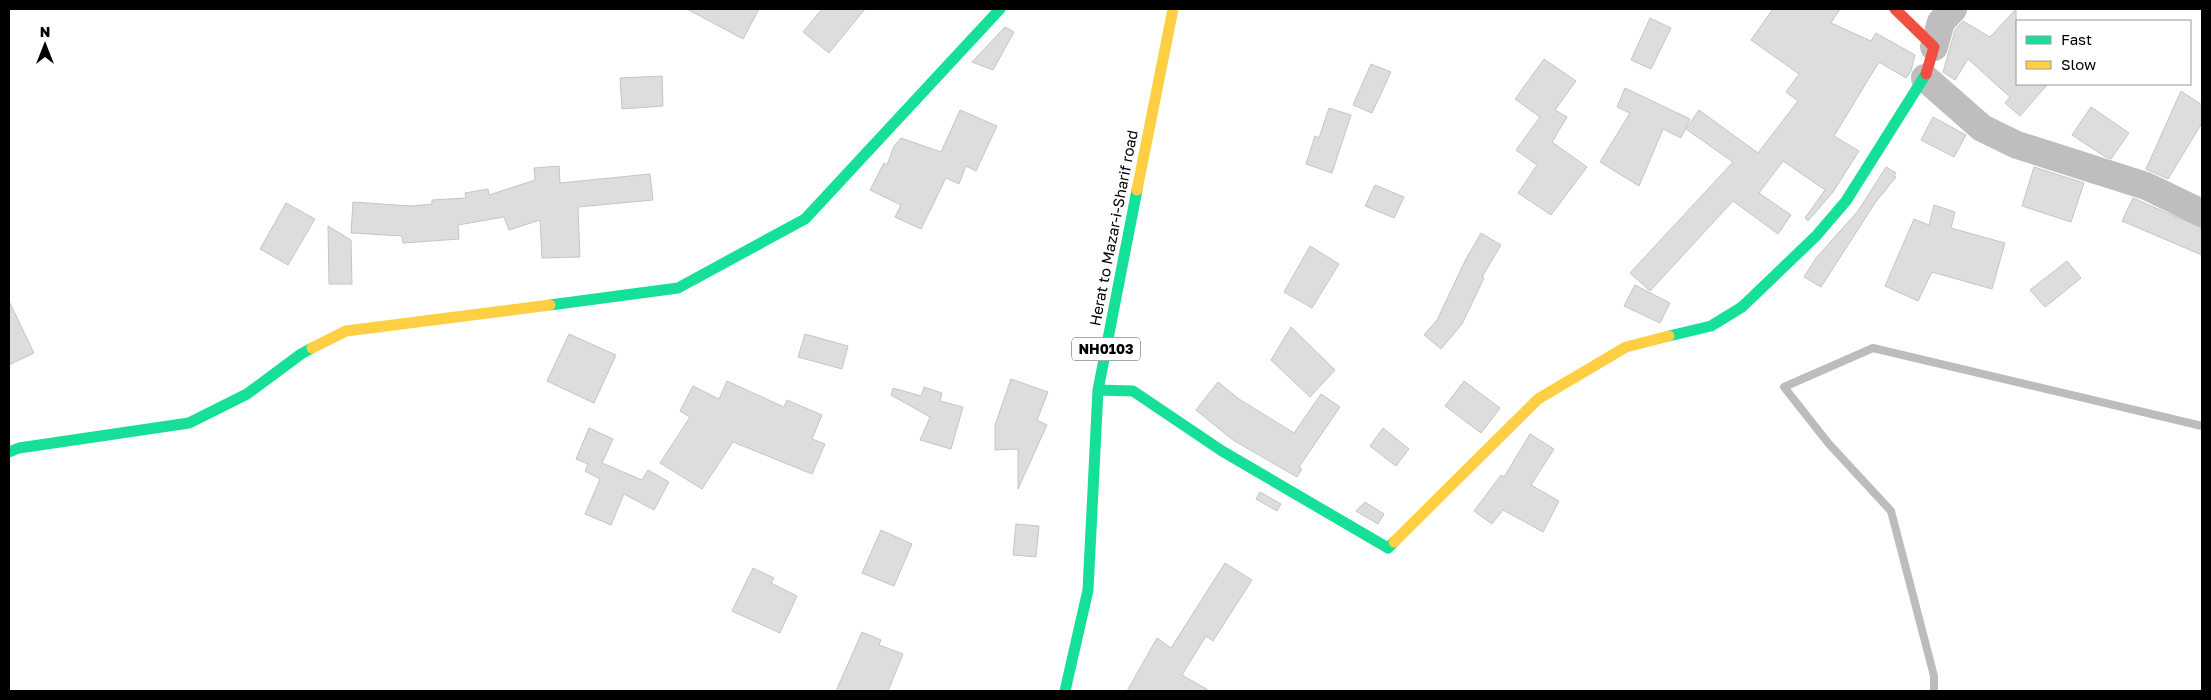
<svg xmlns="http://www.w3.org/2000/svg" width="2211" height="700" font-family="'Golos Text',sans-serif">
<rect width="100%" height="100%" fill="#fff"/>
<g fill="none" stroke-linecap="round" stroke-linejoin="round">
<path stroke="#bcbcbc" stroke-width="8" d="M1934,691v-15l-43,-165 -62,-67 -45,-57 89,-39 329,78"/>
</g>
<path fill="#ddd" stroke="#c5c5c5" d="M687,9h72l-16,30z
M822,9h43l-36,44 -26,-21z
M1773,9h67l-9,14 40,18 5,-8 39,22 -4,16 -5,7 -27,-16 -45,74 25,15 -26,41 -25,29 -3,-3 20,-28 -42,-29 -24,32 32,22 -13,19 -45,-33 -83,90 -20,-18 103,-111 -47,-33 13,-19 59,43 40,-52 -12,-9 13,-18 -48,-34z
M2016,9l1,75h31l-28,32 -15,-13 5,-6 -42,-38 -13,21 -12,-8 12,-42 8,-9 27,16z
M1650,18l21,10 -20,41 -20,-9z
M1005,27l9,5 -21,38 -21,-8z
M1544,59l32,22 -21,29 12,7 -15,25 35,25 -36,48 -33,-22 19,-28 -21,-15 24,-33 -25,-18z
M1371,64l20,8 -19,41 -19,-8z
M662,76l1,30 -41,3 -2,-31z
M1625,88l65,31 -9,19 -18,-9 -24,57 -39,-24 30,-49 -13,-6z
M2181,91l21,14v18l-34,56 -22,-10z
M2091,107l38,26 -18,26 -7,-3 -32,-21z
M1329,108l22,7 -19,58 -26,-9 9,-28 4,2z
M960,110l37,16 -21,45 -10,-5 -7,18 -13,-6 -25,51 -26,-12 6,-12 -31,-15 14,-27 3,2 7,-19 7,-8 40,14z
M1933,117l33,18 -12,22 -33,-17z
M559,166l1,17 90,-9 3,26 -75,7 2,50 -38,1 -2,-38 -31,10 -5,-13 -46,8 1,14 -56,4 -1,-7 -51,-3 2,-31 58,4 21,-2v-4l34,-2 -1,-5 23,-4 1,6 46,-15 -1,-12z
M1886,167l10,6 -2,3 2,1 -21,26 -54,84 -17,-10 12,-19 42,-47z
M2034,167l50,16 -13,39 -49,-16z
M1375,185l29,12 -10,21 -29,-12z
M2133,198l69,30v27l-80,-34z
M286,203l29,16 -27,46 -28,-16z
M1934,205l21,7 -4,16 54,15 -13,46 -60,-17 -14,29 -33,-15 29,-67 15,6z
M328,226l23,14 1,44h-23z
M1481,233l20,12 -19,32 2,1 -22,46 -21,25 -17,-14 13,-15 29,-61z
M1310,246l29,18 -27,44 -28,-16z
M2067,261l14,17 -36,29 -15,-17z
M1635,285l35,18 -10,20 -36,-17z
M9,301l25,52 -25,12z
M1291,327l44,43 -25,27 -39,-37z
M569,334l47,21 -22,48 -47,-22z
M805,334l43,12 -6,23 -44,-12z
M1011,379l37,13 -11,28 10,5 -29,64v-40l-23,1v-25z
M727,381l57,26 3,-7 35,15 -10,24 13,5 -13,30 -79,-32 -31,47 -42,-26 30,-46 -10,-6 13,-25 26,13z
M1464,381l36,27 -19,25 -36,-27z
M1218,382l21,17 55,34 27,-39 19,13 -41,60 3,2 -5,8 -64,-37 -37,-30z
M924,387l18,6 -2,8 23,6 -12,42 -31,-9 10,-23 -39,-22 2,-7 28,8z
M589,428l24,11 -11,24 40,17 6,-10 21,12 -15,28 -30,-16 -13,31 -26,-11 15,-35 -15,-8 3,-7 -12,-5z
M1383,428l26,21 -13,17 -26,-20z
M1530,434l24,15 -23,36 28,16 -16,31 -40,-22 -11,14 -18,-13 27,-36 3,2z
M1260,492l21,12 -4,7 -21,-12z
M1365,502l19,12 -6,10 -22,-13z
M1016,524l23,2 -3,31 -23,-2z
M881,530l31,14 -18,42 -32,-13z
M1225,563l27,17 -39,61 -7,-5 -24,39 28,16h-83l30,-53 14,10z
M753,568l21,10 -3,5 26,13 -17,37 -48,-22z
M862,632l19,8 -2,5 24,9 -15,37h-52z"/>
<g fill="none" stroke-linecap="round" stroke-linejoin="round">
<path stroke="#bebebe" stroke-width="28" d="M1934,47l7,-25 12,-13
M1925,78l57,50 35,17 129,41 56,27"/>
<path stroke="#16e098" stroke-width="11" d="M550,305l128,-17 127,-69 195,-210
M1669,336l42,-10 31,-19 74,-71 30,-35 80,-127
M1098,390l35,1 89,60 166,97 6,-6
M9,452l10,-4 170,-25 58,-29 54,-40 11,-6
M1065,691l23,-101 10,-200 39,-200"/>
<path stroke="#ffcf43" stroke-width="11" d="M1137,190l36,-181
M312,348l34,-17 204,-26
M1394,542l144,-143 88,-52 43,-11"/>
<path stroke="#f24e42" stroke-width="11" d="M1895,9l39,38 -8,27"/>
</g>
<g text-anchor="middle" stroke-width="4.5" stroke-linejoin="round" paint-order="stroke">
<rect fill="#fff" stroke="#4c4c4c" stroke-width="1" x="1072" y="337.5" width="68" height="23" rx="4"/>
<g font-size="14" font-weight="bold" fill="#000">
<text x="1106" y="354">NH0103</text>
</g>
<g font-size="15" fill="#000" stroke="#fff">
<text transform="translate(1114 228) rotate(-79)" y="5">Herat to Mazar-i-Sharif road</text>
</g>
</g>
<rect width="2211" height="700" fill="none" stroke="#000000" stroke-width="20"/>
<rect x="2016" y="20" width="175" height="65" fill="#ffffff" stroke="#999999"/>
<rect x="2026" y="36" width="25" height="8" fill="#16e098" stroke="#999999"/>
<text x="2061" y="45" font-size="15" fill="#000000">Fast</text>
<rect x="2026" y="61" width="25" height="8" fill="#ffcf43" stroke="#999999"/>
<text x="2061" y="70" font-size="15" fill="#000000">Slow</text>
<g transform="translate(45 45)" stroke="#ffffff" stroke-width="4" paint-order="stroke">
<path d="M0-4L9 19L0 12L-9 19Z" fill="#000000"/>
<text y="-8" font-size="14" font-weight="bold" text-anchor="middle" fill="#000000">N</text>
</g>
</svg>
